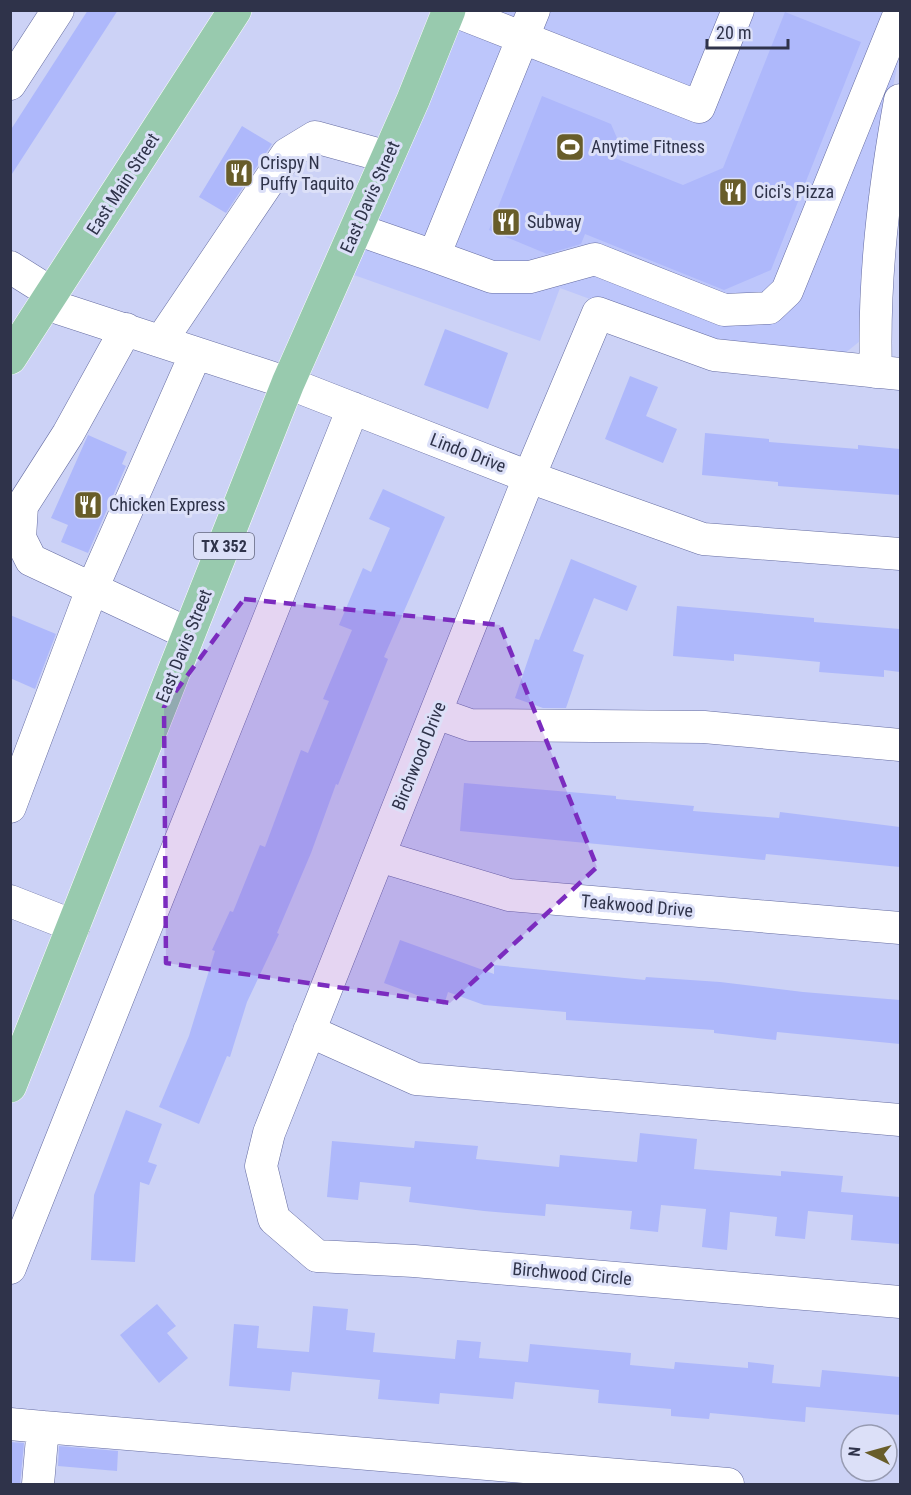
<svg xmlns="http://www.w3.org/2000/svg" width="911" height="1495" font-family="'Roboto Condensed',sans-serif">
<rect width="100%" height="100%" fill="#ccd2f6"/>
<path fill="#bdc6fb" d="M454,11h446v43l-20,92 -20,195 -16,13 -140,-13 -144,-53 -20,53 -186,-66z"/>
<path fill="#aeb8fb" d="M88,10h30l-108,167v-46z
M785,12l76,30 -90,228 -47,20 -139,-56 -4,10 -34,10 -58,-24 53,-134 69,28 9,21 -5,13 68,27 40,-17z
M242,126l30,18 -46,69 -27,-16z
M445,329l63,24 -20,56 -64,-24z
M630,376l28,11 -12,29 31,13 -14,34 -58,-24z
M705,433l64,6v3l89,7v-4l42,4v46l-122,-9v-4l-76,-7z
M88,435l39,17 -5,12 4,2 -38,87 -27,-11 7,-17 -17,-7z
M383,489l62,28 -61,140 4,2 -50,126 -2,-1 -25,69 -34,80 2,1 -32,68 -17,55 -3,-1 -28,68 -40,-17 30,-71 26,-85 -3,-1 18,-39 3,1 27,-67 5,2 36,-97 7,3 21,-52 -6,-2 29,-69 -13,-5 24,-57 8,4 19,-44 -21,-9z
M571,559l66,27 -10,25 -33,-13 -21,53 11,4 -18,53h-23l-28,-10 20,-59 4,1z
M677,606l137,12v4l86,7v43l-16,-2v7l-65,-5 1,-10 -86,-8v7l-61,-5z
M10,615l46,19 -21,55 -25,-11z
M464,783l152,13v3l78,7 -1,5 86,7 1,-6 120,15v40l-134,-13 -1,6 -305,-29z
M400,940l94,34v-9l151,15 1,-3 74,5 83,10 97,8v44l-123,-12 -1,8 -62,-7v-3l-148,-10v-8l-82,-7 -36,-13 -4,13 -60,-22z
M126,1110l36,14 -14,38 9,3 -8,20 -9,-3 -5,80 -44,-2 3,-65z
M640,1133l57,6 -3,30 87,7v-5l62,5 -2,16 59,5v47l-49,-4 2,-25 -45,-4 -3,28 -30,-3 2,-19 -47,-5 -3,38 -25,-3 4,-38 -45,-4 -3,27 -28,-3 2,-18 -86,-7 -1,12 -61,-5 -75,-9 2,-15 -51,-5 -2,18 -31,-3 5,-56 82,7 1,-7 63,5 -2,13 83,8 1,-12 77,7z
M157,1304l19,22 -9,7 21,25 -29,25 -39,-48z
M313,1306l35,3 -2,21 29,3 -2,19 82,7 2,-19 24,2 -2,16 49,4 2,-18 101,9 -1,12 44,4 1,-7 73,6v-6l26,3 -2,18 48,4 2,-17 78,7v38l-94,-8 -1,15 -95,-9 -1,6 -38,-3v-7l-73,-6 1,-13 -84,-8 -2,17 -73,-6 -1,11 -61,-5 2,-19 -88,-8 -2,19 -61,-5 5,-62 25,2 -2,22 52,4z
M10,1442l14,1 -4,42h-10z
M59,1446l59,5 -1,20 -59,-5z"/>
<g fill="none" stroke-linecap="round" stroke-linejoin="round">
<g stroke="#656ca1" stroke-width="33">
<path id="minor" d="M452,10l247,97 39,-97
M534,10l-100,246 58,21h38l65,-18 129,51 45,-2 18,-17 113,-279
M10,84l48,-74
M356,229l78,27
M10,267l43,27
M46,304l242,79 241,94 174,62 197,15
M126,329l-58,105 -46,72 -2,32 11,22 158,74
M161,341l126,-187 28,-17 73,20
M876,372c-3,-93 8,-182 24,-272
M900,374l-186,-19 -116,-42 -69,164 -260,656 -8,33 13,53 43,37 97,5 486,41
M436,713l34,12 234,2 196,18
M10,807l82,-218 104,-236
M379,856l130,39 391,33
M10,901l64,25
M309,1031l107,48 484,41
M10,1268l343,-860
M10,1424l33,3 -5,57
M43,1427l685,57"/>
</g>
<g stroke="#fff" stroke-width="34">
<path id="major" d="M10,358l225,-348
M10,1086l278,-703 125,-283 36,-90"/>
</g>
<use href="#minor" stroke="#fff" stroke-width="32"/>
<use href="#major" stroke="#98caae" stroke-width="33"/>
</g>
<path fill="#7b2cbf" fill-opacity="0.2" stroke="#7b2cbf" stroke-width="4.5" stroke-dasharray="12 8" stroke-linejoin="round" d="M244,599l256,26 97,242 -147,136 -284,-40 -2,-256z"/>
<defs>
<g id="stadium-square" transform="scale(1.5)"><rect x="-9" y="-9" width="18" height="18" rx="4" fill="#685d2a" stroke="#dce0f8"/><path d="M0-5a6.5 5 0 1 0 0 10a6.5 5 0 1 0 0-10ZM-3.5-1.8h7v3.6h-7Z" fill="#fff"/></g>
<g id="restaurant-square" transform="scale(1.5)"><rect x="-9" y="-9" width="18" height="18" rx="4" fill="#685d2a" stroke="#dce0f8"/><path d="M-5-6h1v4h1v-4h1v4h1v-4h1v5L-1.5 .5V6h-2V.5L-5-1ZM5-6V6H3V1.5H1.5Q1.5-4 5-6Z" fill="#fff"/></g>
</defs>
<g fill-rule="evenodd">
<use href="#stadium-square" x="570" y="147"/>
<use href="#restaurant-square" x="239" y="173"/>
<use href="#restaurant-square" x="733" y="192"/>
<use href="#restaurant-square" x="506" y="222"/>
<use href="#restaurant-square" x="88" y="505"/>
</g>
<g text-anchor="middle" stroke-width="6" stroke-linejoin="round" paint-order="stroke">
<rect fill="#dce0f8" stroke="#63677e" stroke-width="1.5" x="194" y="533" width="60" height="26" rx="4.5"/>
<g font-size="16" font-weight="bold" fill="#2f334a">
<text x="224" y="552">TX 352</text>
</g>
<g font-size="18" fill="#2f334a" stroke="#dce0f8" text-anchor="start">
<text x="591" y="153">Anytime Fitness</text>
<text x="260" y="169">Crispy N<tspan x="260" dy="21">Puffy Taquito</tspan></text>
<text x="754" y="198">Cici's Pizza</text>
<text x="527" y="228">Subway</text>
<text x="109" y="511">Chicken Express</text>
</g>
<g font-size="18" fill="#2f334a" stroke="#dce0f8">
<text transform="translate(123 184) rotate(-57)" y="6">East Main Street</text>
<text transform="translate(370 197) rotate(-66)" y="6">East Davis Street</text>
<text transform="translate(468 453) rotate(21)" y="6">Lindo Drive</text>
<text transform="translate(184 646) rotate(-68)" y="6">East Davis Street</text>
<text transform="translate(419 756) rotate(-68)" y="6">Birchwood Drive</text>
<text transform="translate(637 906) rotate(5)" y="6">Teakwood Drive</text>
<text transform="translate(572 1274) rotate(5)" y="6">Birchwood Circle</text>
</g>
</g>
<rect width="911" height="1495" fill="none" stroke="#2f334a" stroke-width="24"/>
<g transform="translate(869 1453) rotate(275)"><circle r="28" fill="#dce0f8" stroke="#979bb2" stroke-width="1.5"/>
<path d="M0-4.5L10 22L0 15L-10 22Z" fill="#685d2a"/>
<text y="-9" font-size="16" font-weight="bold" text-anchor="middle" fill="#2f334a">N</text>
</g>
<path d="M707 39v9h81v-9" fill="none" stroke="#2f334a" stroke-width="3"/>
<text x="716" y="39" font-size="18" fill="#2f334a" stroke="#dce0f8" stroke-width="4.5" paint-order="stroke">20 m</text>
</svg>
